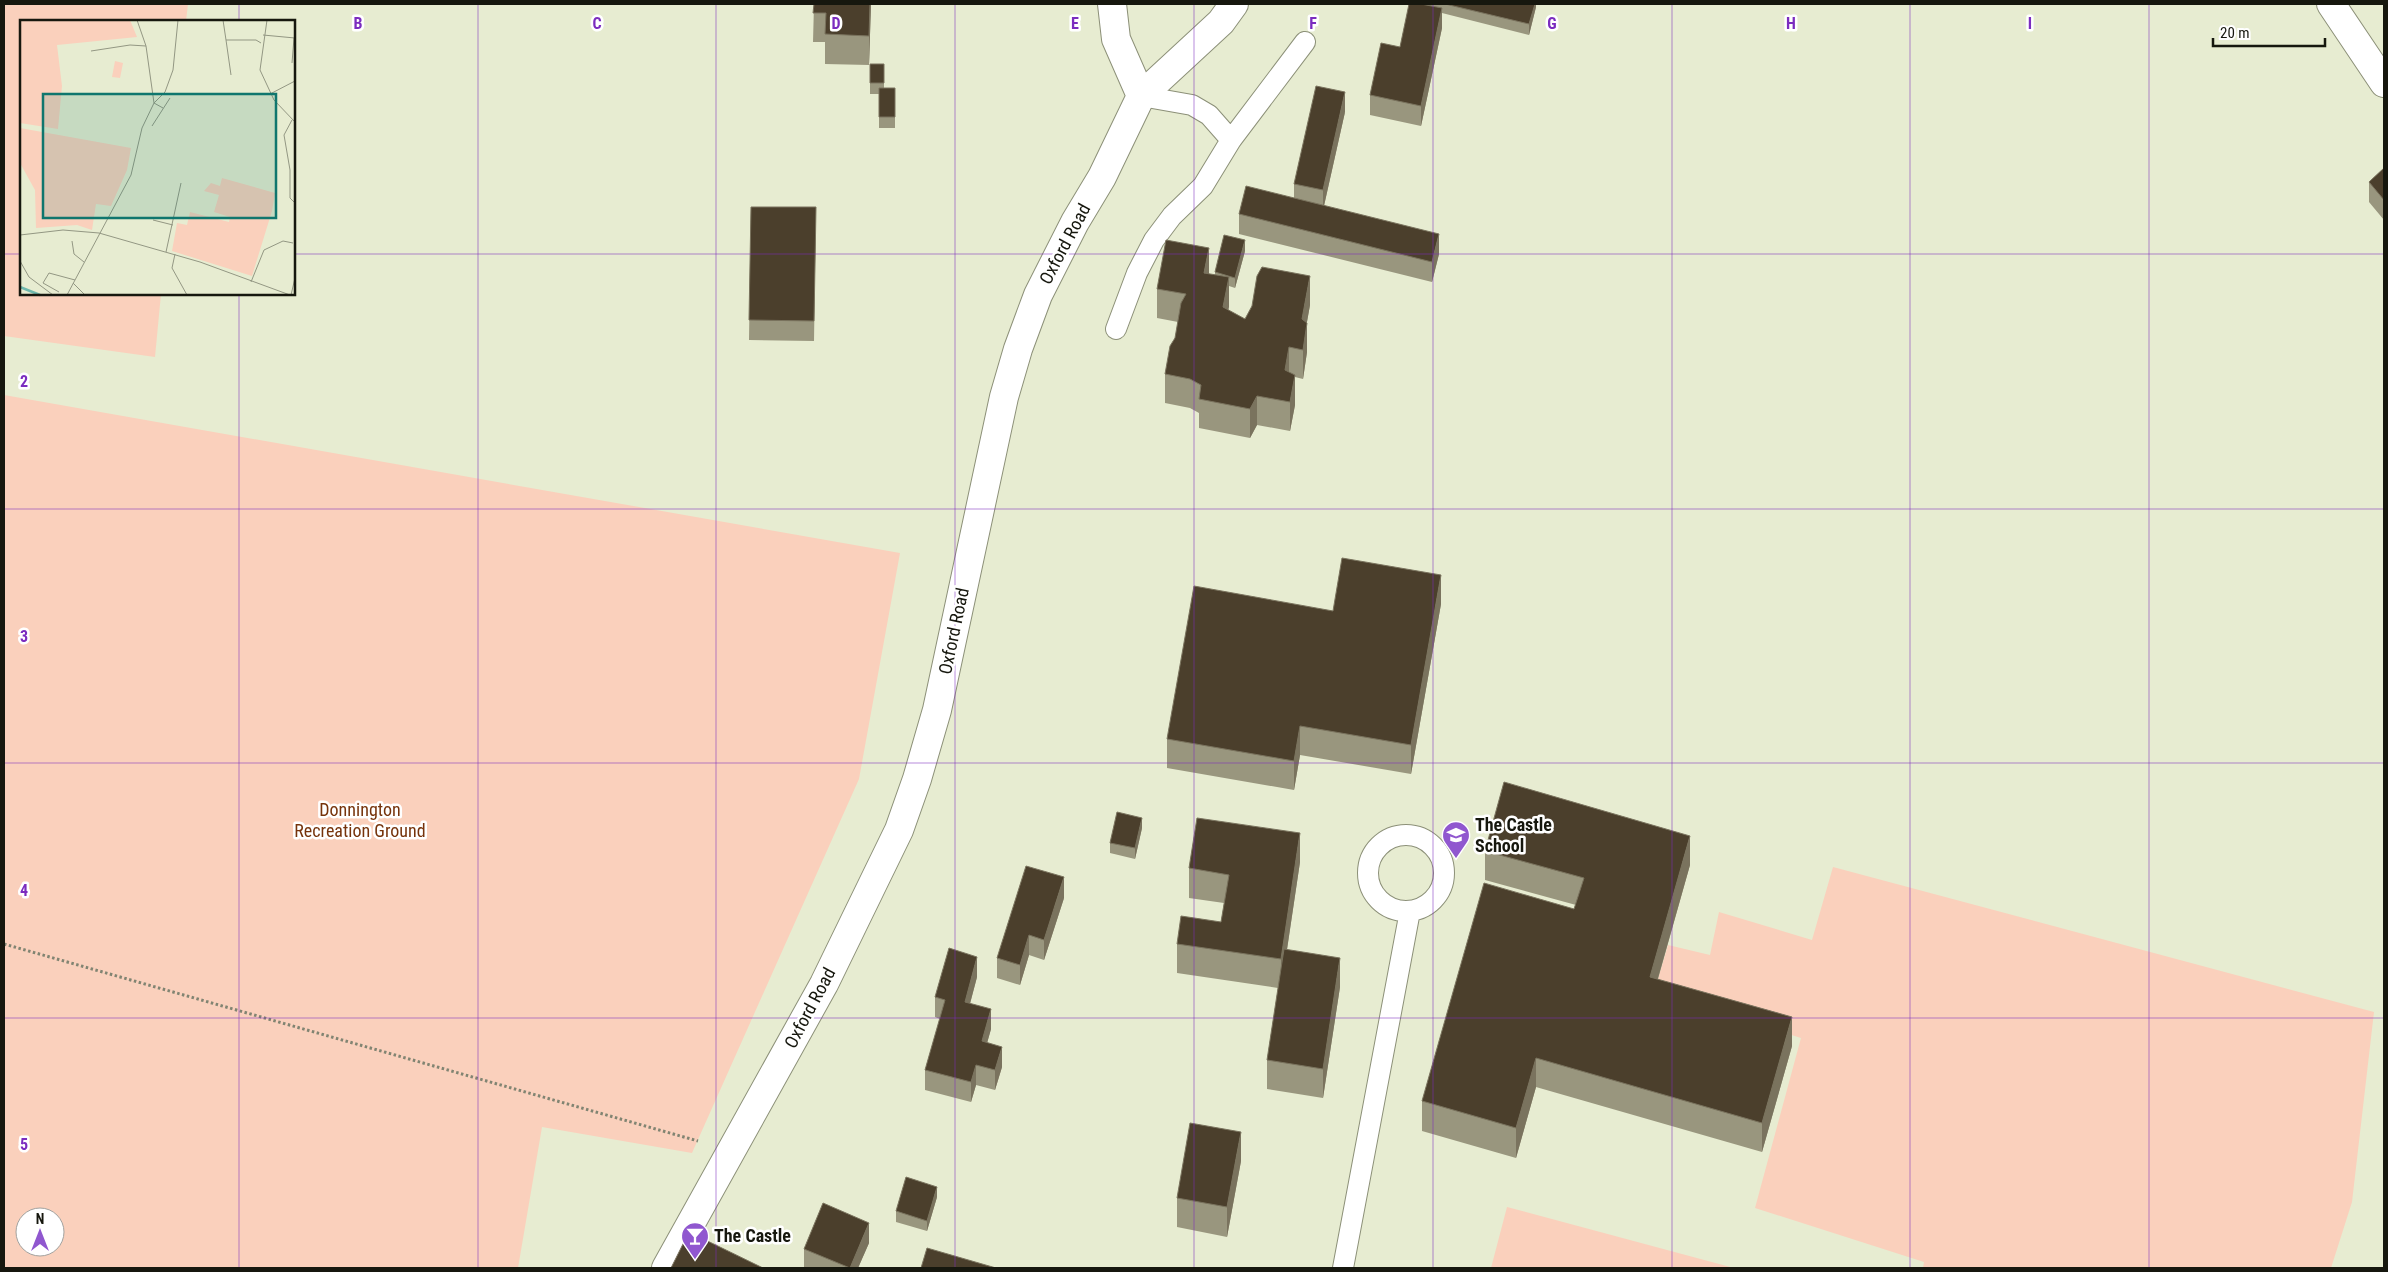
<svg xmlns="http://www.w3.org/2000/svg" width="2388" height="1272" font-family="'Roboto Condensed',sans-serif">
<rect width="100%" height="100%" fill="#e7ecd1"/>
<path fill="#fad0bc" fill-rule="evenodd" d="M4,4h184l-2,17h-165v273h140l-6,63 -151,-21z
M4,395l896,158 -41,226 -167,374 -150,-26 -24,141h-514zM25,1217h30v30h-30z
M1833,867l541,145 -22,190 -21,66h-408l1,-6 -169,-54 46,-170 -147,-46 14,-47 42,10 9,-43 93,28z
M1507,1207l227,61h-243z"/>
<g fill="none" stroke-linecap="round" stroke-linejoin="round">
<g stroke="#8c9078" stroke-width="22">
<path id="lane" d="M1141,96l51,9 17,10 22,25
M1116,329l21,-56 17,-33 18,-24 31,-30 28,-46 74,-98
M1368 873a38 38 0 1 1 76 0a38 38 0 1 1-76 0Z
M1343,1268l67,-357"/>
</g>
<g stroke="#8c9078" stroke-width="30">
<path id="street" d="M2331,4l53,79"/>
</g>
<g stroke="#8c9078" stroke-width="30">
<path id="secondary" d="M1112,4l4,35 25,57
M666,1268l158,-284 75,-154 18,-51 20,-69 67,-313 14,-48 20,-54 37,-73 27,-45 39,-81 80,-74 13,-18"/>
</g>
<path stroke="#818472" stroke-width="3" stroke-dasharray="2.5 2.5" stroke-linecap="butt" d="M4,944l694,197"/>
<use href="#lane" stroke="#fff" stroke-width="20"/>
<use href="#street" stroke="#fff" stroke-width="28"/>
<use href="#secondary" stroke="#fff" stroke-width="28"/>
</g>
<path fill="#99967e" d="M814,4h57l-2,61 -44,-1v-22h-12z
M1404,4h132v3l-7,28 -87,-22v15l-21,98 -51,-11v-20l30,-48 9,-42z
M870,64h14v24h11v40h-16v-34h-9z
M1345,112l-21,94 115,48 -7,28 -193,-48v-20l55,-16v-14z
M2384,168v52l-15,-18v-20z
M751,207h65l-2,134 -65,-1z
M1245,251l-10,37 -6,-2 -1,24 17,9 65,-14 -3,17v30l-4,27 -8,-2v28l-5,26 -33,-6 -7,13 -51,-10v-15l-9,-5 -25,-5v-29l10,-36 3,-16 -21,-4v-29l52,-15 6,1v-3z
M1441,604l-30,170 -111,-19 -6,35 -127,-22v-29l166,-128z
M1142,828l-7,31 -25,-6v-10z
M1485,851l205,14 -32,114 134,67 -30,106 -226,-65 -20,71 -94,-27v-30l152,-192 2,-4 -91,-25z
M1300,862l-13,88 53,37 -17,111 -56,-9v-29l11,-72 -101,-15v-29l44,-22 3,-19 -35,-5v-30z
M1064,898l-20,62 -15,-5 -9,30 -23,-7v-20z
M977,977l-7,27 21,25 -4,14 15,24 -7,23 -19,-5 -5,17 -46,-12v-20l15,-51 -5,-2v-20z
M1241,1161l-14,76 -50,-10v-29z
M937,1197l-10,34 -31,-9v-11z
M869,1243l-11,25h-54v-19z"/>
<path fill="#7a735e" d="M870,4h1l-2,61v-29z
M1535,4h1v3l-7,28v-11z
M1442,8v20l-21,98v-20z
M1345,92v20l-22,98v-20z
M1439,234v20l-7,28v-20z
M1245,240v11l-10,37v-10z
M1209,248v29l-5,-4z
M1310,276v29l-8,44v-30z
M1229,277v30l-6,29v-29z
M1307,323v29l-4,27v-29z
M1289,347v29l-4,-6z
M1295,375v30l-5,26v-29z
M1257,396v29l-7,13v-29z
M1441,575v29l-30,170v-29z
M1300,726v29l-6,35v-29z
M1142,818v10l-7,31v-11z
M1300,833v29l-19,127v-30z
M1690,836v29l-40,141v-29z
M1064,877v21l-20,62v-20z
M1029,935v20l-9,30v-20z
M977,957v20l-12,45v-20z
M1340,958v29l-17,111v-29z
M991,1009v20l-9,32v-20z
M1792,1017v29l-30,106v-29z
M1002,1047v20l-7,23v-20z
M1536,1058v29l-20,71v-30z
M976,1065v20l-5,17v-20z
M1241,1132v29l-14,76v-30z
M937,1187v10l-10,34v-10z
M869,1223v20l-11,25h-8z"/>
<path fill="#4b3f2c" stroke="#7a735e" d="M814,4h56l-1,32 -44,-2 1,-21h-13z
M1409,4h12l21,4 -21,98 -51,-11 11,-52 19,4z
M1445,4h90l-6,20z
M870,64h14v19h-14z
M1316,86l29,6 -22,98 -29,-6z
M879,88h16v29h-16z
M2384,168v32l-15,-18z
M1246,186l193,48 -7,28 -193,-48z
M751,207h65l-2,114 -65,-1z
M1224,235l21,5 -10,38 -20,-6z
M1166,240l43,8 -5,25 25,4 -6,30 22,12 7,-13 5,-30 5,-9 48,9 -8,43 5,4 -4,27 -14,-3 -4,23 10,5 -5,27 -33,-6 -7,13 -51,-10 2,-14 -11,-6 -25,-5 5,-28 5,-8 6,-35 5,-9 -29,-5z
M1342,558l99,17 -30,170 -111,-19 -6,35 -127,-22 27,-153 139,25z
M1504,782l186,54 -40,141 142,40 -30,106 -226,-65 -20,70 -94,-27 62,-218 90,26 10,-31 -99,-27z
M1117,812l25,6 -7,30 -25,-5z
M1197,818l103,15 -19,126 -104,-15 4,-28 40,6 8,-47 -40,-7z
M1026,866l38,11 -20,63 -15,-5 -9,30 -23,-7z
M949,948l28,9 -12,45 26,7 -9,32 20,6 -7,23 -19,-5 -5,17 -46,-12 20,-70 -10,-3z
M1284,949l56,9 -17,111 -56,-9z
M1190,1123l51,9 -14,75 -50,-9z
M906,1177l31,10 -10,34 -31,-10z
M823,1203l46,20 -19,45 -46,-19z
M689,1232l74,36h-92z
M927,1248l69,20h-75z"/>
<path fill="none" stroke="#7b2cbf" stroke-width="1" stroke-opacity="0.55" d="M239,4v17M478,4v1264M716,4v1264M955,4v1264M1194,4v1264M1433,4v1264M1672,4v1264M1910,4v1264M2149,4v1264M4,254h17M294,254h2090M239,294v974M4,509h2380M4,763h2380M4,1018h2380"/>
<defs>
<g id="school-pin" transform="scale(1.4375)"><path d="M0 17L-7.5 6A9.5 9.5 0 1 1 7.5 6Z" fill="#9057cf" stroke="#fff"/><path d="M0-5L7-2L0 1L-7-2ZM-4 1L0 2.5L4 1V4Q0 6-4 4Z" fill="#fff"/></g>
<g id="bar-pin" transform="scale(1.4375)"><path d="M0 17L-7.5 6A9.5 9.5 0 1 1 7.5 6Z" fill="#9057cf" stroke="#fff"/><path d="M-6-5H6L.8 .8V4.5H3.5V6h-7V4.5H-.8V.8Z" fill="#fff"/></g>
</defs>
<g fill-rule="evenodd">
<use href="#school-pin" x="1456" y="835"/>
<use href="#bar-pin" x="695" y="1236"/>
</g>
<g text-anchor="middle" stroke-width="5" stroke-linejoin="round" paint-order="stroke">
<g font-size="18" fill="#16170e" stroke="#fff">
<text transform="translate(1065 244) rotate(-62)" y="6">Oxford Road</text>
<text transform="translate(954 631) rotate(-78)" y="6">Oxford Road</text>
<text transform="translate(810 1008) rotate(-62)" y="6">Oxford Road</text>
</g>
<g font-size="18" fill="#76330b" stroke="#fff">
<text x="360" y="816">Donnington<tspan x="360" dy="21">Recreation Ground</tspan></text>
</g>
<g font-size="18" font-weight="bold" fill="#16170e" stroke="#fff" text-anchor="start">
<text x="1475" y="831">The Castle<tspan x="1475" dy="21">School</tspan></text>
<text x="714" y="1242">The Castle</text>
</g>
</g>
<g transform="translate(20 20)">
<rect width="275" height="275" fill="#e7ecd1"/>
<path d="M0,0h110l7,17 -80,8 5,41 -4,43 -38,-6zM95,41l8,2 -3,15 -8,-1zM0,108l111,20 -4,22 -16,36 -15,-2 -4,26 -15,-5 -41,3 -1,-38 -15,-27zM202,158l53,15 -3,18 -20,65 -80,-25 5,-28 10,2 3,-13 39,10 1,-5 -16,-5 5,-17 -15,-4 7,-8 9,3z" fill="#fad0bc"/>
<path fill="none" stroke="#6eb8ad" stroke-width="2.5" d="M0,267l20,8"/>
<path fill="none" stroke="#939783" stroke-width="1" d="M203,0l3,20h30l5,3M247,0l-7,50 14,30 21,22M243,15l32,3M206,20l5,35M71,31l39,-6 16,1M272,43l2,-25M250,74l25,-13M143,88l-9,-5 11,-11 8,-22 5,-50M272,100l-8,15 6,35v28l5,5M132,106l18,-28M133,200l20,5M0,215l43,-5 36,3 101,29 90,33M52,221l2,13 10,8M146,232l15,-69M155,234l-3,14 15,27M0,241l9,16 24,18M231,262l13,-32 19,-9 10,2M53,263l11,11M39,272l-16,-9 6,-10 26,7M47,275l64,-120 11,-47 12,-25 -8,-57 -9,-26M271,275l4,-17"/>
<path fill="#0f766e" fill-opacity="0.15" stroke="#0f766e" stroke-width="2.5" d="M23,74h233v124h-233z"/>
<rect width="275" height="275" fill="none" stroke="#16170e" stroke-width="2.5"/>
</g>
<g font-size="16" text-anchor="middle" font-weight="bold" fill="#7b2cbf" stroke="#fff" stroke-width="5" stroke-linejoin="round" paint-order="stroke">
<text x="358" y="29">B</text>
<text x="597" y="29">C</text>
<text x="836" y="29">D</text>
<text x="1075" y="29">E</text>
<text x="1313" y="29">F</text>
<text x="1552" y="29">G</text>
<text x="1791" y="29">H</text>
<text x="2030" y="29">I</text>
<text x="24" y="387">2</text>
<text x="24" y="642">3</text>
<text x="24" y="896">4</text>
<text x="24" y="1150">5</text>
</g>
<rect width="2388" height="1272" fill="none" stroke="#16170e" stroke-width="10"/>
<g transform="translate(40 1232)"><circle r="24" fill="#ffffff" stroke="#a2a29f"/>
<path d="M0-4L9 19L0 12L-9 19Z" fill="#9057cf"/>
<text y="-8" font-size="14" font-weight="bold" text-anchor="middle" fill="#16170e">N</text>
</g>
<path d="M2213 38v8h112v-8" fill="none" stroke="#16170e" stroke-width="2.5"/>
<text x="2220" y="38" font-size="15" fill="#16170e" stroke="#ffffff" stroke-width="4" paint-order="stroke">20 m</text>
</svg>
